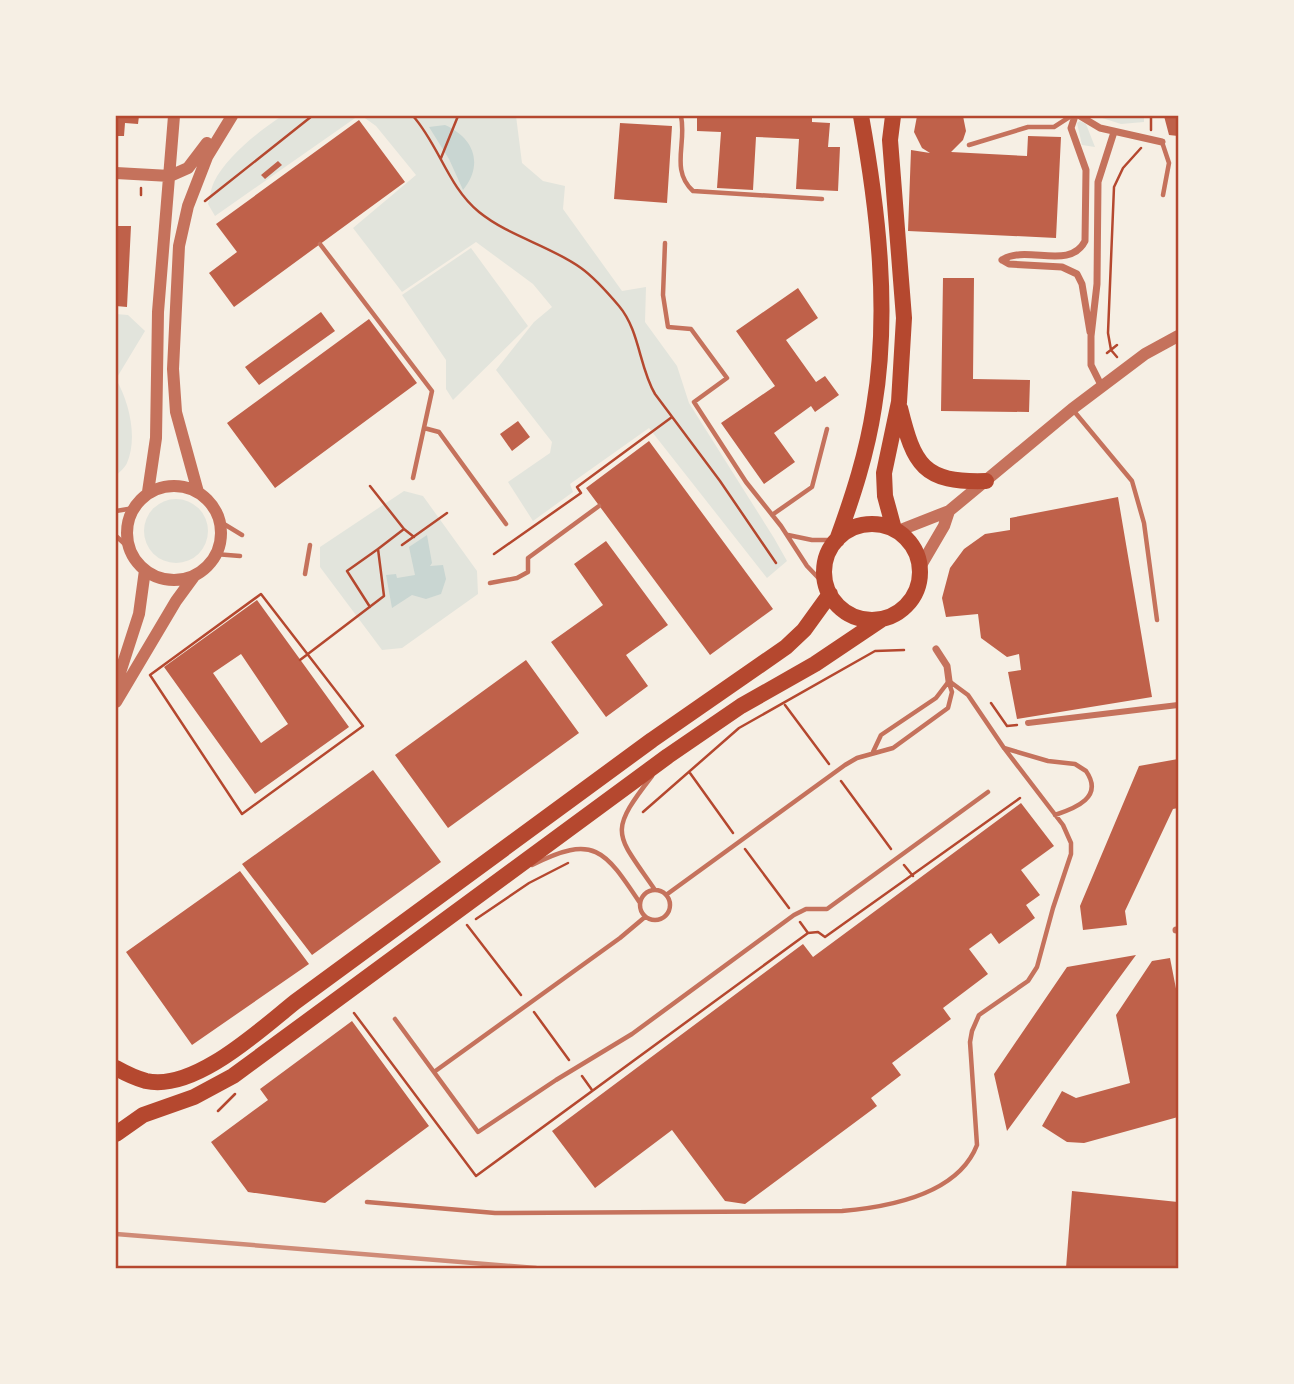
<svg xmlns="http://www.w3.org/2000/svg" width="1294" height="1384" font-family="'Fira Sans Condensed',sans-serif">
<rect width="100%" height="100%" fill="#f6efe4"/>
<path fill="#e2e4dc" d="M282,116h76l-143,100 -7,-12c2,-7 3,-16 6,-22 12,-25 46,-52 68,-66z
M362,116h154l6,47 21,18 22,5 -2,23 59,82 24,-4 -1,35 32,44 12,37 85,135 13,23 -20,17 -118,-150 -79,56 3,8 -40,29 -25,-39 42,-29 2,-11 -56,-72 38,-48 18,-15 -19,-23 -57,-42 -74,50 -49,-64 63,-53 -40,-49z
M1096,116h48v6l-23,2z
M1080,121l6,3 9,23 -13,-2 -5,-22z
M471,248l57,78 -75,74 -7,-11v-29l-44,-65z
M116,314l12,1 17,16 -29,48c13,23 22,58 11,84 -2,5 -8,9 -11,13z
M404,491l19,5 54,75 1,23 -76,54 -20,2 -62,-83v-20z
M144 531a32 32 0 1 1 64 0a32 32 0 1 1-64 0Z"/>
<path fill="#c9d6d2" d="M445,125c29,13 39,39 18,65l-14,-31 -20,-32z
M427,535l5,28 -2,3 13,-1 3,14 -5,15 -15,5 -14,-4 -20,13 -6,-33 10,-1 1,4 18,-3 -6,-28z"/>
<path fill="#bf614a" fill-rule="evenodd" d="M116,116h23l-1,8 -13,-1 -1,13h-8z
M697,116h115v6l18,1 -2,24h12l-2,44 -42,-2 3,-50 -43,-2 -3,53 -36,-2 4,-56 -24,-1z
M917,116h46l3,15 -3,9 -12,12 76,4 1,-20 33,1 -5,101 -148,-7 3,-81 19,3 -8,-5 -8,-16z
M1164,116h14v20l-9,-1z
M359,120l46,62 -171,125 -25,-34 28,-21 -21,-28z
M620,123l52,3 -5,77 -53,-4z
M278,161l4,4 -17,14 -4,-4z
M116,226h15l-4,81 -11,-1z
M943,278h31l-1,101 57,1 -1,32 -88,-1z
M798,288l20,30 -32,22 30,42 9,-6 14,19 -24,17 -4,-6 -37,27 21,29 -31,22 -43,-61 54,-37 -39,-55z
M321,312l14,19 -76,54 -14,-18z
M369,319l48,64 -142,105 -48,-65z
M518,421l12,16 -18,14 -12,-17z
M649,441l124,168 -63,46 -124,-167z
M1118,497l34,200 -135,22 -9,-47 13,-2 -2,-16 -12,3 -26,-19 -3,-24 -32,3 -4,-19 8,-30 14,-19 21,-15 25,-4v-12z
M606,541l62,84 -42,30 22,31 -42,31 -55,-75 52,-37 -29,-41z
M257,600l92,127 -94,67 -91,-127zM241,654l47,70 -27,19 -48,-70z
M526,660l53,73 -131,95 -53,-73z
M1178,759v49l-5,1 -48,102 2,14 -44,5 -3,-24 59,-140z
M373,770l68,92 -129,93 -70,-91z
M1021,803l33,43 -33,24 19,25 -14,10 9,13 -36,26 -8,-11 -22,16 19,25 -45,34 8,11 -59,44 9,12 -30,23 6,8 -132,98 -20,-3 -53,-71 -77,58 -43,-57 251,-187 10,13z
M240,871l69,93 -117,81 -66,-93z
M1136,955l-129,176 -13,-57 73,-107z
M1170,958l8,41v118l-94,26 -17,-1 -25,-16 20,-35 14,7 54,-15 -14,-68 36,-54z
M352,1021l77,105 -104,77 -77,-11 -37,-50 57,-42 -8,-11z
M1072,1191l106,11v66h-112z"/>
<g fill="none" stroke-linecap="round" stroke-linejoin="round">
<path stroke="#b5482f" stroke-width="2.5" d="M413,116c26,29 35,71 66,96 31,25 70,33 102,56 14,10 27,25 38,38 21,25 20,61 36,88l65,87 56,82
M1151,130v-14
M441,158l17,-42
M141,195v-7
M205,201l107,-85
M1107,353l10,-8
M1117,357l-6,-7 -3,-17 6,-146 9,-19 18,-20
M370,486l34,43 10,8
M402,545l45,-32
M494,554l87,-61 -4,-6 95,-70
M261,594l102,132 -121,88 -92,-139z
M370,607l-23,-36 31,-22
M300,660l84,-64 -6,-47 26,-20
M991,703l16,23 10,-1
M785,705l44,59
M690,773l43,60
M841,781l50,68
M643,812l96,-84 136,-77 29,-1
M745,849l44,59
M904,865l9,11
M476,919l53,-36 39,-20
M800,922l8,11
M467,925l54,70
M534,1012l35,48
M354,1013l122,163 332,-243 10,-1 7,5 195,-139
M582,1076l10,14
M218,1111l17,-17"/>
<path stroke="#c5725c" stroke-width="4.5" d="M681,116c6,27 -11,54 12,75l129,8
M1162,142l7,21 -6,32
M969,145l59,-18h26l17,-11
M665,243l-2,52 5,32 23,2 36,49 -33,24 52,80 35,44 26,40 20,21
M320,244l112,147 -19,87
M1073,410l59,71 12,42 13,97
M424,428l15,4 67,92
M116,511l18,-3
M772,515l40,-28 15,-58
M219,521l23,14
M788,535l24,5h23
M116,536l13,12
M215,554l25,2
M305,574l5,-29
M490,583l27,-5 11,-6v-14l71,-52
M1004,748l44,13 27,3 11,7c18,26 -10,37 -31,44
M873,752l8,-17 55,-37 13,-17
M652,776c-45,58 -36,57 3,114
M532,865c62,-31 72,-16 108,38
M640 905a15 15 0 1 1 30 0a15 15 0 1 1-30 0Z
M666,895l179,-130 12,-7 36,-10 55,-40 4,-16 -3,-9
M395,1019l83,113 78,-52 76,-46 162,-119 12,-6h21l161,-117
M434,1072l186,-134 25,-21
M367,1202l128,11 347,-2c47,-4 116,-17 135,-66l-7,-103 2,-11 7,-16 49,-34 9,-14 16,-59 18,-54v-11l-8,-18 -59,-77 -36,-53 -19,-14"/>
<path stroke="#c5725c" stroke-width="6" d="M1028,723l150,-18"/>
<path stroke="#c5725c" stroke-width="7" d="M1080,116l20,12 62,14
M1002,260c24,-16 68,11 83,-19l1,-71 -15,-42 4,-12
M1002,260l7,4 53,3 15,7 5,10 8,48
M1102,387l-11,-22v-29l6,-52 1,-102 16,-50
M936,649l11,17 2,15
M1176,930h2"/>
<path stroke="#c5725c" stroke-width="12" d="M116,173l54,3 18,-8 19,-25
M127 533a47 47 0 1 1 94 0a47 47 0 1 1-94 0Z
M148,492l8,-54 2,-126 16,-196
M198,492l-22,-80 -3,-43 6,-123 9,-40 19,-49 25,-41
M898,531l51,-20 123,-102 73,-55 33,-18
M920,567l24,-41 5,-15
M116,701l2,-22 21,-65 6,-44
M116,702l60,-101 19,-26"/>
<path stroke="#b5482f" stroke-width="16" d="M893,116l-3,24 14,178 -5,84 -15,71 1,23 9,33
M900,408c14,57 23,75 86,73
M824 572a48 48 0 1 1 96 0a48 48 0 1 1-96 0Z
M837,540c16,-44 30,-87 37,-133 16,-95 4,-197 -13,-291
M116,1068c9,5 19,10 30,13 48,11 114,-51 149,-79l357,-262 134,-93 18,-17 26,-36
M116,1134l27,-19 51,-18 39,-21 435,-320 73,-50 74,-42 67,-45"/>
<path stroke="#cf8b77" stroke-width="4.5" d="M116,1234l420,34"/>
</g>
<rect width="1294" height="1384" fill="none" stroke="#f6efe4" stroke-width="234"/>
<rect x="117" y="117" width="1060" height="1150" fill="none" stroke="#b5482f" stroke-width="2.5"/>
</svg>
